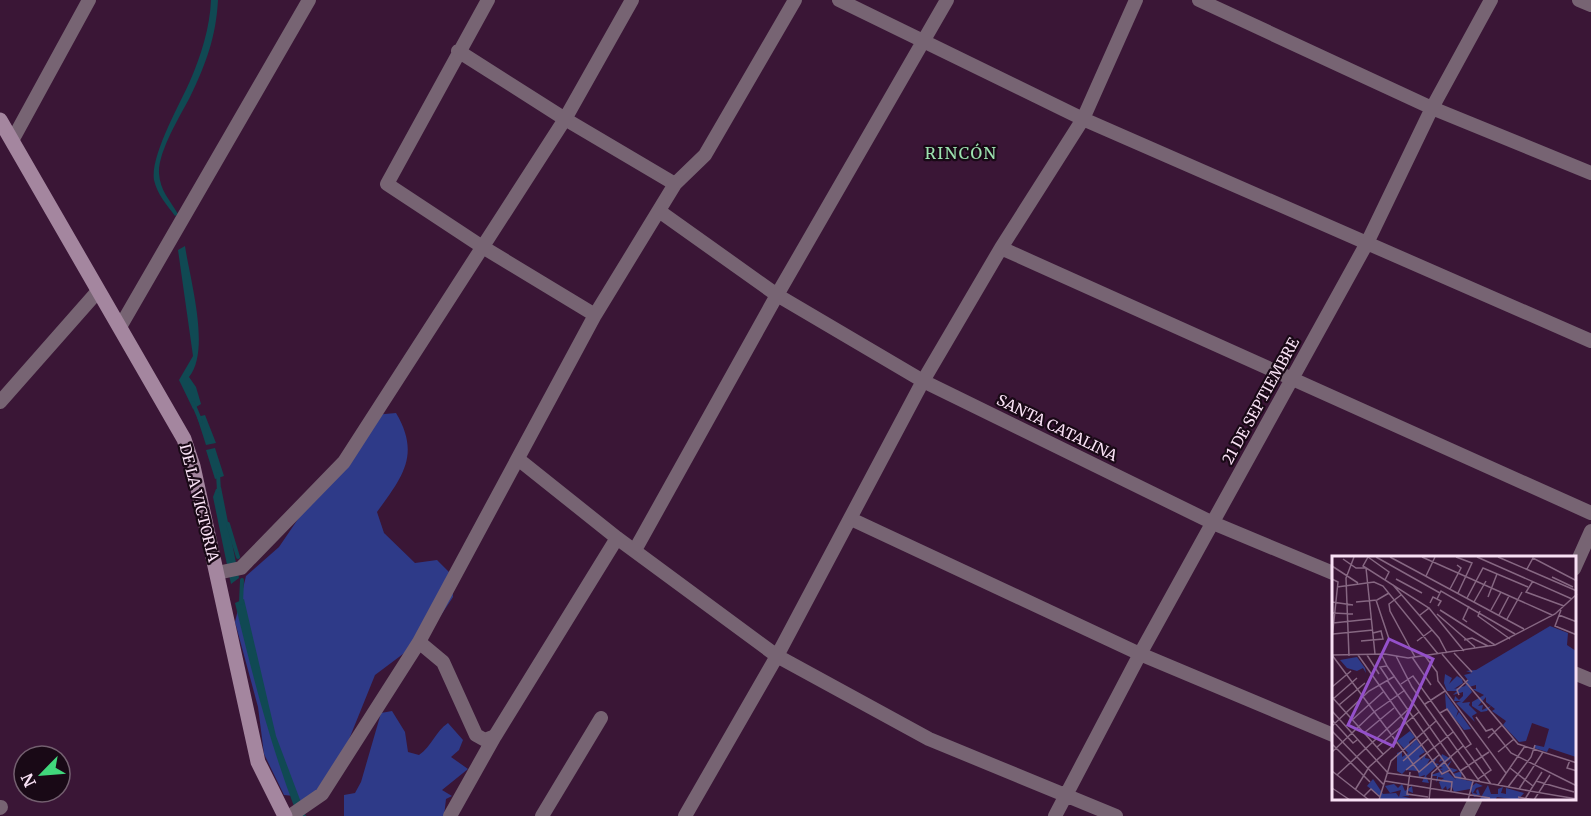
<svg xmlns="http://www.w3.org/2000/svg" width="1591" height="816" font-family="Merriweather,serif">
<rect width="100%" height="100%" fill="#3a1636"/>
<path fill="#2e3a88" d="M396,413c25,42 6,64 -19,99l7,21 31,30 22,-3 15,15 1,22 -26,39 -52,39 -42,104 -26,28 -13,-11 -10,-1 -20,-41 -6,-47 -23,-85 11,-46 33,-29 79,-116 16,-16z
M392,711l13,21 3,20 11,3c13,-9 16,-23 29,-32l15,17 -4,10 -8,7 17,12 -26,21 10,6 -6,3 -2,17h-100v-21l11,-2 6,-11 20,-69z"/>
<path fill="#104953" d="M211,0h7c-2,37 -12,64 -28,97 -10,19 -32,55 -31,76 1,18 11,27 19,41l-3,2c-8,-11 -18,-22 -21,-36 -4,-24 26,-76 36,-99 11,-25 20,-54 21,-81z
M185,246c5,34 26,104 4,131l7,10 5,17 -8,5 -14,-29 14,-24 -15,-106z
M205,415l11,28 -10,2 -9,-28z
M215,448l9,28 -9,3 -9,-29z
M221,487l18,91 -8,6 -18,-87 3,-8z
M244,599l32,137 26,69 -7,4c-26,-68 -43,-136 -60,-206z"/>
<g fill="none" stroke-linecap="round" stroke-linejoin="round">
<path stroke="#104953" stroke-width="4" d="M193,403l8,19
M218,474l1,17
M228,524l10,33
M241,603l1,-23
M303,816h1"/>
<path stroke="#776473" stroke-width="14" d="M488,0l-101,184 94,62 114,69
M839,0l244,119 508,222
M1199,0l233,108 159,65
M1579,0l12,5
M458,51l107,68 110,65
M13,139l76,-139
M659,211l118,84 146,86 290,142 120,50
M1001,248l590,265
M120,327l189,-327
M0,402l98,-111
M518,459l99,79 160,118 152,83 187,77
M851,519l289,135 193,81
M635,550l142,-255 170,-295
M1574,569l17,-38
M217,573l24,-5 103,-106 221,-343 67,-119
M419,642l176,-327 80,-131 30,-29 90,-155
M1574,673l17,7
M0,808l1,-1
M290,816l32,-22 97,-152 24,20 33,73 9,5 10,-4 122,-198
M450,816l46,-82
M542,816l59,-98
M685,816l92,-160 146,-275 78,-133 82,-129 53,-119
M1055,816l85,-162 227,-411 65,-135 59,-108
M1467,816l8,-16"/>
<path stroke="#a4869f" stroke-width="15" d="M0,120l184,319 9,27 65,296 27,54"/>
</g>
<g text-anchor="middle" stroke-width="4.5" stroke-linejoin="round" paint-order="stroke">
<g font-size="15" fill="#f9e1f5" stroke="#190916">
<text transform="translate(1261 401) rotate(-61)" y="5">21 DE SEPTIEMBRE</text>
<text transform="translate(1057 428) rotate(26)" y="5">SANTA CATALINA</text>
<text transform="translate(199 503) rotate(76)" y="5">DE LA VICTORIA</text>
</g>
<g font-size="16" letter-spacing="1.5" fill="#9de3b0" stroke="#190916">
<text x="961" y="159">RINCÓN</text>
</g>
</g>
<g transform="translate(1332 556)">
<rect width="244" height="244" fill="#3a1636"/>
<path d="M218,70l18,7 -1,12 9,6v106l-27,-9 -2,4 -13,-4 1,-3 9,2 5,-18 -17,-6 -6,18 -7,1 -16,-17 3,-4 -14,-10 3,-2 -9,-7v-5l-8,9 5,-1 -1,5 9,-4 -4,5 -6,1 -9,-6v-4l12,-7 -12,-6h4v-4l-7,2 3,5 -10,11 8,-1 -1,3 8,8 -5,3 3,6 -19,-19 5,-2h-7l1,-5 4,4 4,-4v-4l-10,3 4,-4h-10l-3,-8 1,-9 7,4 -3,6 8,-8 5,3 1,4 -9,6 11,-3 3,-6 -4,-5 8,-2 -6,-2 10,-1zM25,101l8,11 1,5 -3,-5 -6,3 -10,-3 -7,-8zM113,137l13,18 -2,6 3,-5 12,17 -7,1 -18,-22zM78,175l5,6 -6,5 1,4 6,-7 9,13 -6,4 2,4 5,-7 -1,5 5,1 -3,5 10,-7 -3,6 5,1 -13,12 3,7 -7,-1 3,-7 -6,2 -1,-6 -12,-1 -4,4 -5,-3v-18l5,-2v6l6,-4 -11,-12zM110,198l9,5 -7,4 2,3 6,-6 -4,7 10,3 -6,3 -3,-4 -10,7 9,-4 8,8 -3,-6 9,-3 -1,8 13,3 -3,5 5,-4 7,3 -7,2 -3,5 4,1 -1,-3 2,-2 2,6 -6,2 -4,-8 -16,3 -2,-5 -1,4v-4l-4,3 -1,-4 -4,4 -3,-8 5,-4 -6,-1v3l-2,2 1,-6h-5l-1,-1 12,-4 -4,-2 4,-1 -4,-2 5,-6 -5,2zM41,223l10,15 13,-1 3,4 2,-7 -11,3 -5,-7 9,-2 4,4 4,-4 3,7 7,-5 1,7 -5,-2 1,5h-7l14,4h-37l1,-4 -13,-10zM156,229l3,9h7v-5l5,-2 -2,6 5,1v-6l18,5 -6,7 -21,-3 -2,3h-27l12,-1z" fill="#2e3a88"/>
<path fill="none" stroke="#866782" stroke-width="1.5" d="M36,1l-5,9 66,42 -9,7M36,1l21,15 -4,8M44,1l64,36M58,1l134,72M90,1l130,58M124,1l16,6 -14,30M145,1l95,42M166,1l79,34M11,3l13,9h10l9,86M0,10l26,17M195,13l6,-11 44,23M94,20l9,-19M220,21l21,10M0,23l6,3 -6,57M64,23l26,14M201,25l-7,11 38,14M61,29l46,53 8,15M5,31l37,-5 9,4 55,68M118,33l11,-21 -4,-3M69,39l-12,9 1,7 25,46M156,41l9,-23M135,42l16,-30 45,19M105,43l4,-8 74,43M44,44l13,39M0,46l21,3M24,46l21,-2 12,-7M142,46l12,-21M98,47l3,-6 8,4 -3,5M97,52l35,43M108,54l55,35M159,54l10,-18M229,54l-6,16 22,9M148,55l-2,5 32,23M1,57l20,1M105,58l38,33M167,59l10,-19M227,59l18,7M175,63l15,-27M135,66l-4,-3 6,-13M1,67l38,-4M1,78l40,-4M132,84l8,-2 16,8M29,85l22,-2 -2,-8 -8,2M85,85l15,-11M122,97l18,19M49,98l6,12 -7,1 8,12M110,98l76,90 59,19M0,99l87,117 20,-17M0,99l53,-1 23,4 87,-13 60,-31 22,-20M26,99l84,119 8,-4M35,99l12,19M17,100l-3,-78 8,-21M64,100l16,31 68,95M93,100l12,16 1,9 68,92M80,101l19,28M55,110l79,113M55,124l68,97 75,14 12,-19M69,128l12,-8 78,108M0,131l19,-16M127,139l-2,-5 11,-10M0,141l51,57M1,143l24,-21M93,148l20,-13M7,149l26,-22M0,155l56,62 64,9 -1,9M108,157l7,-4 12,17 12,18 -6,4M144,161l10,14 6,-2 19,24 66,33M0,164l21,23 4,-3M20,164l31,-28M0,170l37,-35 26,-15M0,175l52,54M32,177l30,-25M156,182l14,-13M0,188l38,38M45,191l42,-35M144,192l15,22 -13,9M0,196l42,-40 31,-22M166,196l16,-13M238,204l-3,8 10,3M71,205l25,-22M178,212l23,18M74,214l47,-38M0,215l37,29M128,215l29,-19M78,216l-3,22 21,3M5,219l77,-71M53,225l105,17M204,225l38,11M166,229l27,-39M176,231l23,-30 4,-12M0,232l18,12M187,233l24,-37M23,234l14,-23 28,-25M32,240l7,-7 9,8M186,241l16,3 16,-25M193,243l5,-8 47,8M47,244l12,-39 45,-40M97,244l3,-27 31,-27M136,244l5,-19"/>
<path fill="#9450ca" fill-opacity="0.15" stroke="#9450ca" stroke-width="3" d="M57,83l44,20 -40,87 -45,-21z"/>
<rect width="244" height="244" fill="none" stroke="#f9e1f5" stroke-width="3"/>
</g>
<g transform="translate(42 774) rotate(245)"><circle r="28" fill="#190916" stroke="#735f6f" stroke-width="1.5"/>
<path d="M0-4.5L10 22L0 15L-10 22Z" fill="#41d77c"/>
<text y="-9" font-size="16" font-weight="bold" text-anchor="middle" fill="#f9e1f5">N</text>
</g>
</svg>
